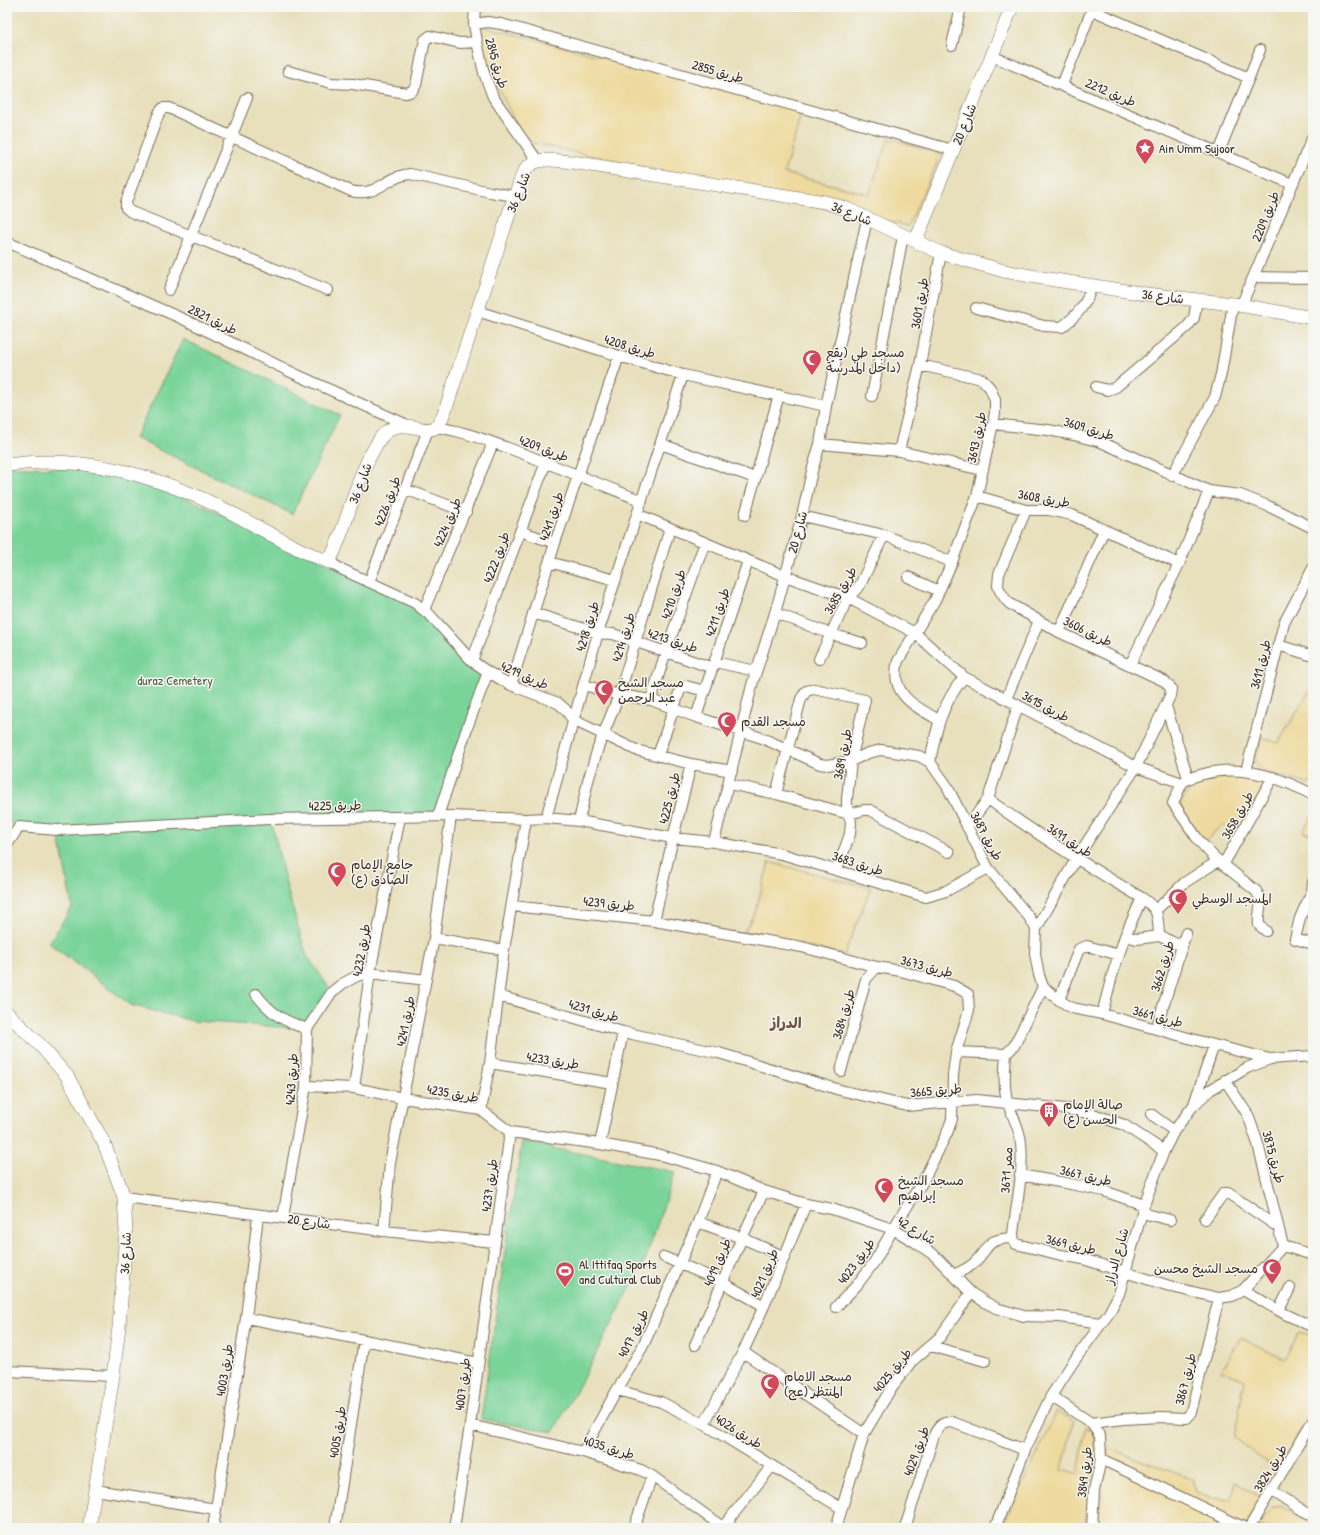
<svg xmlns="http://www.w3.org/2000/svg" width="1320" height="1535" font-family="'Patrick Hand','Playpen Sans Arabic',sans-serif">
<rect width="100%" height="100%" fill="#f6f6f2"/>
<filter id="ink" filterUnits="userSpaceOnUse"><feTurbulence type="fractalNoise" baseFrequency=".025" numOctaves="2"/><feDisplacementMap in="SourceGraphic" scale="8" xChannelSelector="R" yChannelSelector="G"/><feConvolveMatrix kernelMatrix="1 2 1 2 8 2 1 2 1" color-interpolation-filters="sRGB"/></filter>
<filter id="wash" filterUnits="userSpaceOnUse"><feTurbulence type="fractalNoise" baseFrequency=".012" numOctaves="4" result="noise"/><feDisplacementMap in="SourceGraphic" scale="16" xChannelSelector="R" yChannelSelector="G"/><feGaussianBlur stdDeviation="0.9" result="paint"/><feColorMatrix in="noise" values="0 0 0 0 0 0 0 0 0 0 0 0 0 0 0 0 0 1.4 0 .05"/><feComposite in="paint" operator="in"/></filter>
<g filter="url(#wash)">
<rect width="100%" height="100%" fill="#e8e0bc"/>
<path fill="#7ad49a" stroke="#5a7f5c" d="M183,339l157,76 -48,99 -157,-76z
M7,466l122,6 240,110 55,28 64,62 -50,144 -167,4 17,72 18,62 26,38 -25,37 -114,-8 -62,-16 -82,-62 23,-36 -14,-76 -39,-4 -12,-6z
M522,1142l153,30 -29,86 -65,124 -28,50 -72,-13 25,-175z"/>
<path fill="#eeda9e" stroke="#94825e" d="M474,24l329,84 -19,65 85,21 20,-56 52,16 -33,72 -384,-85 -47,-98 6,-10z
M1313,685v97l-6,2 -46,-14 -7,-10 8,-23 16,6z
M1237,775l29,8 -29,53 -15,-11 -20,19 -22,-40 12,-19 16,-7z
M1313,813v22l-10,-3z
M769,862l102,26 -27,67 -100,-23 12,-22z
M1299,1332l14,4v74l-36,60 -43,-33 11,-57 -24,-9 20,-34 44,23z
M1057,1411l17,10 -12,48 16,5 8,-48 8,8 3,19 -13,75h-82z
M1108,1448l84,31 4,13 17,6 18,2 4,-18 26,15 -17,31h-147z
M1280,1505l33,18v5h-56l14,-20z"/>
</g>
<g filter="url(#ink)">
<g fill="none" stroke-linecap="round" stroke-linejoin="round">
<g stroke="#786a55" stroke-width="12">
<path id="minor" d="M475,7l-1,17 3,18 7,31 9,24 44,63
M1092,10l157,68
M474,24l14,-2 13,2 452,126
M952,45l9,-38
M992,56l300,128
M288,71l43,12 22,1 53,9 6,-2 4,-6 9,-45 5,-4 30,7 17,-1
M1062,85l31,-78
M1219,152l41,-102
M7,242l176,77 110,54 112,51
M1254,277l59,1
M169,290l78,-192
M328,290l-197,-78 -5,-4v-6l33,-89 4,-5h6l182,83c26,7 35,-15 59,-17l80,18 25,4
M1241,306l72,-170
M976,308l68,18 18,1c14,-11 26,-23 29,-41
M477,311l142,45 64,19 143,31
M920,365l62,14 8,9 5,12v13l-2,11 -16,72 -25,66 -17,38 -37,61c-9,33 16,45 41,59
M1096,387l12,3 8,-3 71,-60 7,-9 3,-18
M872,396l31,-160
M993,424l55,6 26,5 27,7 108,49 31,4 28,11 45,22
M435,427c25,3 50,13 73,21 45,17 89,35 134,53
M661,444l94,34
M820,444l79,7 83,19
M899,451l21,-86 21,-112
M1172,476l43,-79 6,-23 12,-70
M405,489l61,23
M977,496l49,14h23l23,5 107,49
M1026,510l-27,64 -1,12 2,5 6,9 4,4 49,28 105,49 5,5 2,3 -1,7 -34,71 -60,92 -40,70
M637,514l148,62 63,22 67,35 49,44 172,90 46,16c7,-6 14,-7 22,-9 38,-10 76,3 109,21
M745,515l34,-120
M802,516l82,19 68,27
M520,531l35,12
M329,562l12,7 74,34 16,13 41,45 16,11 23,13 47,18 7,6 8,11 63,30 55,14 41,7
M549,562l66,18
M908,577l31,14
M369,582l59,-152
M424,610l69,-167
M533,613l65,20 15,1 100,34
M775,613l56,21 31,9
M1059,632l45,-102
M1278,645l35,11
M819,659l29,-61 12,-13 24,-50
M472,661l74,-199
M715,662l41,9
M1130,665l49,-101 30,-73
M511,685l44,-142 64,-187
M584,685l35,10 32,5 45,17 66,21 58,26 7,1 24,-4 17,-8 13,-3 38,6 11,6 17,24 41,82 41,49 7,12 -1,25 4,21 4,12 -29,59 -8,8 -50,-2
M1006,699l33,-78
M651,700l15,-49 39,-109
M1166,706l22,72
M696,717l52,-156
M658,755l22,-65 6,-4 19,5
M930,762c6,-33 12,-58 34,-85
M1246,771l38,-148 29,-55
M1182,783l-9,20 26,38 15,16 42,34c9,12 1,21 3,34l7,6
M729,784l47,10 73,20
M776,794l25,-95 5,-8 8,-2 51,11 -14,61 -4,38v9l4,14 -1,12 -13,36
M988,799c49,36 101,68 154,99
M849,814l15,-4h6l79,42
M438,816l29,-88 21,-56
M546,818l52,-185 85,-258
M579,821l9,-40 10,-33 21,-53 51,-167
M967,827l21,-28 30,-93
M714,842l38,-157 23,-72 27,-97 10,-45 8,-27 6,-38 41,-187
M7,845l12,-18 39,3 212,-11 181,-3 75,3 20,-1 33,3 94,17 41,4 68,12 144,43 20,-6 42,-23
M1223,865l50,-88
M1313,882l-1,9 -12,27 -5,21 18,5
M512,906l142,15 148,26 75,20 24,4 53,15 14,8 1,16 -13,42 -3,23 -1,44 -5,14 -24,48 -30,48 -18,32 -18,24 -21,22
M1156,910l28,-27 34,-22
M654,921l19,-83 18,-74
M1125,936l12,3 22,-3 23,10
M434,938l70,12
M1043,987l16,13 13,8 30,6 112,31 56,14
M256,994c15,20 28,27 51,35
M499,996l124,36 96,21 121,37 67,16 70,-6 89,9 27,5 31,11 40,26
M1059,1000l20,-51 8,-3 32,9
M1102,1014l10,-38 13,-40 17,-38c17,11 16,18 17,38
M1156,1029l30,-96
M1006,1054c-1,15 -3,31 1,46 4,15 13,27 14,43 3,30 -5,62 -8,91l1,8 2,2 45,11 22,4 93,29 43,10 13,-2 11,-6 40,-44
M490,1063l122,20
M841,1071l25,-92 11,-12
M1225,1080l23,35 10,29 25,102
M306,1086l48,2 49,10 78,12 29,22 90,12 60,11 57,16 47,20 42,13 26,5 61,20 22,13 19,13 37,38 14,9 11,6 28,8 35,1 42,6
M354,1088l16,-115 30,-156
M1194,1104l20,-59
M481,1110l9,-47 14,-113 22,-131
M1151,1114l23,17
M600,1144l23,-112
M1020,1175l51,9 33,7 40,14
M124,1197l260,34 110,11
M1142,1213l28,7
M283,1217l23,-131 1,-57 25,-37 10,-8 15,-8 13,-3 56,7
M1205,1219l19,-26h4l50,34
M698,1222l44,16 43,19
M384,1231l6,-68 44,-225 17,-122
M1283,1246l30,9
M664,1257l58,25 42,24
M953,1275c7,-3 14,-6 20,-11 17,-15 10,-25 40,-26
M1243,1290l42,24 28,13
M1279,1310l11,-22
M246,1318l118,22 114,23
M695,1345l47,-107 22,-47
M931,1346l54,15
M743,1352l121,82
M7,1371l106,5
M617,1390l44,12 43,22 137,84
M1051,1396l40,27 9,13 1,23 -7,32 -2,37
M1091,1423l33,-4 37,-2 26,1 4,-6 28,-114
M704,1424l39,-72 21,-46 42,-102
M470,1425l113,27 58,18 11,6 72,52
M583,1452l34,-62 26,-44 55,-124 19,-51
M1101,1459l144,69
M95,1490l121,19
M1271,1490l42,27
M723,1527l49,-61
M213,1528l33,-210 12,-103
M335,1528l29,-188
M454,1528l16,-103 40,-293
M634,1528l18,-52
M836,1528l28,-94 13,-22 15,-25 19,-25 29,-25 31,-44
M905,1528l29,-93c4,-8 8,-13 18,-13l73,28
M995,1528l30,-78 26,-54 23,-35 35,-48 10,-19 25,-89 20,-54 10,-20 19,-25 17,-16 37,-22 23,-9 43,-3
M1249,1528l64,-108"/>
</g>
<g stroke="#786a55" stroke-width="14">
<path id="tertiary" d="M916,240l96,-233
M7,465c74,-11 144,9 211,41 26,13 51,28 77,41 11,6 23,10 34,15 18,-35 24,-74 42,-108 4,-6 7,-14 11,-18 22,-23 40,1 54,-9 5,-4 7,-13 10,-19l67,-207c4,-9 6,-18 10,-27 9,-20 32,-13 49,-12l253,40 22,7 94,44 63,18 38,7 104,16 87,10 80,14
M7,1013l33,32 27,31 37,67 20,54 2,35 -7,95 -6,49 -24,152"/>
</g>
<use href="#minor" stroke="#fff" stroke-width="10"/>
<use href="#tertiary" stroke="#fff" stroke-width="13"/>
</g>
</g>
<defs>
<g id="sight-pin" transform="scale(1)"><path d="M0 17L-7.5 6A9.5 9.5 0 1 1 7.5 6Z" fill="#d1495b" stroke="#f6f6f2"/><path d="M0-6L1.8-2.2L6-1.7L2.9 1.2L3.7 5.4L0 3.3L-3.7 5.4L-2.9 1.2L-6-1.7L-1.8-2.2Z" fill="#fff"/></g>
<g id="mosque-pin" transform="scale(1)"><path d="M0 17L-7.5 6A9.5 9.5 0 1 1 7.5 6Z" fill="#d1495b" stroke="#f6f6f2"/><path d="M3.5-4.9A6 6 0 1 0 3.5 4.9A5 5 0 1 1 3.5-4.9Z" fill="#fff"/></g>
<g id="building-pin" transform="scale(1)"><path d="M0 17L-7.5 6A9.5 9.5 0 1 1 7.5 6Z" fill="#d1495b" stroke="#f6f6f2"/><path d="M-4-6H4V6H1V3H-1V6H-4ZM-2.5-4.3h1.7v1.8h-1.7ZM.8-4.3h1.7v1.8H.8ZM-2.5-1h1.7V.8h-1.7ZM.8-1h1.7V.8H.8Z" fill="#fff"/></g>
<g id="stadium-pin" transform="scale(1)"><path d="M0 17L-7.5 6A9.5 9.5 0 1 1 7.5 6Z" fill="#d1495b" stroke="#f6f6f2"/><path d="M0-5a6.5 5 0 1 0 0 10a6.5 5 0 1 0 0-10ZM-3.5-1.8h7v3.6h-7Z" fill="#fff"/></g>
</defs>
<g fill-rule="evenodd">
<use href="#sight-pin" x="1145" y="148"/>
<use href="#mosque-pin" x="812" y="359"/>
<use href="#mosque-pin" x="604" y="689"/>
<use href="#mosque-pin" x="727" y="721"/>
<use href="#mosque-pin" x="337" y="871"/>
<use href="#mosque-pin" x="1178" y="898"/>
<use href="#building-pin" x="1049" y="1111"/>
<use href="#mosque-pin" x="884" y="1187"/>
<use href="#mosque-pin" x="1272" y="1268"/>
<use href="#stadium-pin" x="565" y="1271"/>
<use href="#mosque-pin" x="770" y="1383"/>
</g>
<g text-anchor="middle" stroke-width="3" stroke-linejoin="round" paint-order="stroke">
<g font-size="13" fill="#3b2a1e" stroke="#f6f6f2">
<text transform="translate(497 63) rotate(74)" y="5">طريق 2845</text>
<text transform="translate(718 71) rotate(16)" y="5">طريق 2855</text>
<text transform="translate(1111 92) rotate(23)" y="5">طريق 2212</text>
<text transform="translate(964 124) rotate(-68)" y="5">شارع 20</text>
<text transform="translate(518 192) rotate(-68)" y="5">شارع 36</text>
<text transform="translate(852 213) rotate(22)" y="5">شارع 36</text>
<text transform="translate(1265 216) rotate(-68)" y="5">طريق 2209</text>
<text transform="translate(1163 296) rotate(7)" y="5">شارع 36</text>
<text transform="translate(919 303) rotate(-80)" y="5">طريق 3601</text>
<text transform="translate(213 319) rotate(26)" y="5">طريق 2821</text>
<text transform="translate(630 346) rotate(17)" y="5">طريق 4208</text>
<text transform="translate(1089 428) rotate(17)" y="5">طريق 3609</text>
<text transform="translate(976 437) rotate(-78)" y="5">طريق 3693</text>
<text transform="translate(544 448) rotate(21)" y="5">طريق 4209</text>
<text transform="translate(360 483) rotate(-69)" y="5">شارع 36</text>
<text transform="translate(1044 498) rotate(10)" y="5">طريق 3608</text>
<text transform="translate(387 501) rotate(-69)" y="5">طريق 4226</text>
<text transform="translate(551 516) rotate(-71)" y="5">طريق 4241</text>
<text transform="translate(447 522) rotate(-67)" y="5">طريق 4224</text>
<text transform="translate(797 532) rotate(-75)" y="5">شارع 20</text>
<text transform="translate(496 557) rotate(-70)" y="5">طريق 4222</text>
<text transform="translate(840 590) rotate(-60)" y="5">طريق 3685</text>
<text transform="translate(673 594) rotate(-71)" y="5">طريق 4210</text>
<text transform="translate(717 612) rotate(-71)" y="5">طريق 4211</text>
<text transform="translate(587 626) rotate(-73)" y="5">طريق 4218</text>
<text transform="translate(1088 631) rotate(26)" y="5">طريق 3606</text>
<text transform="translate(623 637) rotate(-73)" y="5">طريق 4214</text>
<text transform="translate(673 640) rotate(18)" y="5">طريق 4213</text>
<text transform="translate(1260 664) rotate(-76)" y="5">طريق 3611</text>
<text transform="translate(525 675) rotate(24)" y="5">طريق 4219</text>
<text transform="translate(1046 706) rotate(28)" y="5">طريق 3615</text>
<text transform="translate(842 754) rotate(-79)" y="5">طريق 3689</text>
<text transform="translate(669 798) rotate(-76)" y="5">طريق 4225</text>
<text transform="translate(335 805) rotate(-1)" y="5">طريق 4225</text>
<text transform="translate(1237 815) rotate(-61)" y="5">طريق 3658</text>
<text transform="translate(987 836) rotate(62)" y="5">طريق 3687</text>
<text transform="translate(1070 840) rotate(33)" y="5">طريق 3691</text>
<text transform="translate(858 863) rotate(18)" y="5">طريق 3683</text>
<text transform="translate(609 903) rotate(6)" y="5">طريق 4239</text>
<text transform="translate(361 950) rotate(-80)" y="5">طريق 4232</text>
<text transform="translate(927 966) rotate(15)" y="5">طريق 3673</text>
<text transform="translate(1162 966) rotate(-73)" y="5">طريق 3662</text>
<text transform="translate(594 1010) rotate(16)" y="5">طريق 4231</text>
<text transform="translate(843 1014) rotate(-74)" y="5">طريق 3684</text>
<text transform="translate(1158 1016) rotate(15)" y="5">طريق 3661</text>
<text transform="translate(405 1021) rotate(-79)" y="5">طريق 4241</text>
<text transform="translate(553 1060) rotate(9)" y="5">طريق 4233</text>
<text transform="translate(291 1079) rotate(-86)" y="5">طريق 4243</text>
<text transform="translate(936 1090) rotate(-5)" y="5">طريق 3665</text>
<text transform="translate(453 1093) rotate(10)" y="5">طريق 4235</text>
<text transform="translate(1274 1157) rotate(75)" y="5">طريق 3875</text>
<text transform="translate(1006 1170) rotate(-86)" y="5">ممر 3671</text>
<text transform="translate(1086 1175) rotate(13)" y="5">طريق 3667</text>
<text transform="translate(489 1185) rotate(-82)" y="5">طريق 4237</text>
<text transform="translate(309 1221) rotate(8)" y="5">شارع 20</text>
<text transform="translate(917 1230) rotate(31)" y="5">شارع 42</text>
<text transform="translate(1071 1244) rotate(13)" y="5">طريق 3669</text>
<text transform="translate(125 1253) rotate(-87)" y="5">شارع 36</text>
<text transform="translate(1116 1256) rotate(-74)" y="5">شارع الدراز</text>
<text transform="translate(856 1261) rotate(-54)" y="5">طريق 4023</text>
<text transform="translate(717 1262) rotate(-67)" y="5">طريق 4019</text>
<text transform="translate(764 1273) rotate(-67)" y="5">طريق 4021</text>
<text transform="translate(633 1333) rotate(-63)" y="5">طريق 4017</text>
<text transform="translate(224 1370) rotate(-81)" y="5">طريق 4003</text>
<text transform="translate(892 1370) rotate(-51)" y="5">طريق 4025</text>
<text transform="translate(1185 1379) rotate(-76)" y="5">طريق 3867</text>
<text transform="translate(462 1384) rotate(-83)" y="5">طريق 4007</text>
<text transform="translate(739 1431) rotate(32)" y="5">طريق 4026</text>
<text transform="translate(337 1432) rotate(-81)" y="5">طريق 4005</text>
<text transform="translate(609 1447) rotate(17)" y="5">طريق 4035</text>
<text transform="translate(916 1451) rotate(-70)" y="5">طريق 4029</text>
<text transform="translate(1270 1468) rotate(-59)" y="5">طريق 3824</text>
<text transform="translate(1084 1472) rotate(-83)" y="5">طريق 3849</text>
</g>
<g font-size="13" fill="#3b2a1e" stroke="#f6f6f2" text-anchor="start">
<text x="1159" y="153">Ain Umm Sujoor</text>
<text x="826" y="357">مسجد طي (يقع<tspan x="826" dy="15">داخل المدرسة)</tspan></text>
<text x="618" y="687">مسجد الشيخ<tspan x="618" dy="15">عبد الرحمن</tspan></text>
<text x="741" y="726">مسجد القدم</text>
<text x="351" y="869">جامع الإمام<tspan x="351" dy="15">الصادق (ع)</tspan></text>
<text x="1192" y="903">المسجد الوسطي</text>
<text x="1063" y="1109">صالة الإمام<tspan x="1063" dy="15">الحسن (ع)</tspan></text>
<text x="898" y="1185">مسجد الشيخ<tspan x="898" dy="15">إبراهيم</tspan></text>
<text x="579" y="1269">Al Ittifaq Sports<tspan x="579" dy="15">and Cultural Club</tspan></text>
<text x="1258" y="1273" text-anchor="end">مسجد الشيخ محسن</text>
<text x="784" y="1381">مسجد الامام<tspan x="784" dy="15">المنتظر (عج)</tspan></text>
</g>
<g font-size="13" fill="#4e5d43" stroke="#f6f6f2">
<text x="175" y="685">duraz Cemetery</text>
</g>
<g font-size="15" font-weight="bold" fill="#735746" stroke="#f6f6f2">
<text x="786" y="1028">الدراز</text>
</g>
</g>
<rect width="1320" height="1535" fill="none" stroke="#f6f6f2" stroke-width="24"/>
</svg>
